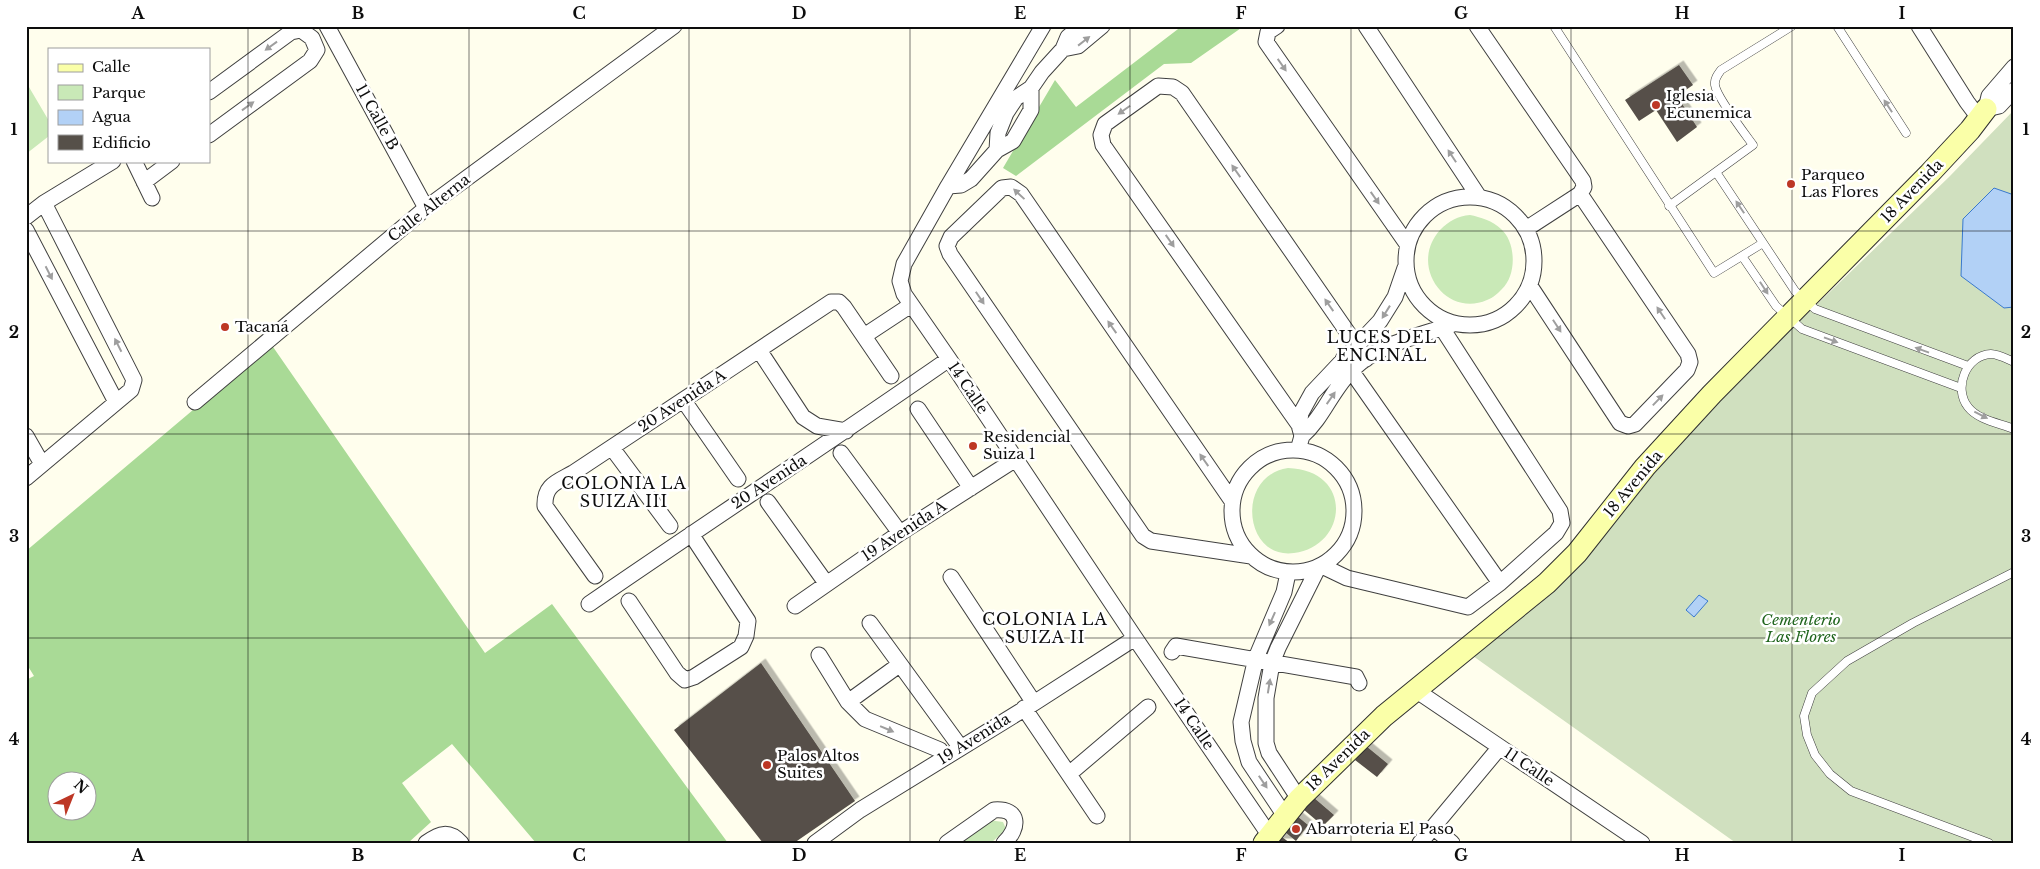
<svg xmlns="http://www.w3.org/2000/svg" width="2040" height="869" font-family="'Libre Baskerville',serif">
<defs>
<filter id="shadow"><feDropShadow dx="4.5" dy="-4.5" stdDeviation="0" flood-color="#0004"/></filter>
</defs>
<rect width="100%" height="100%" fill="#fffeed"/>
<path fill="#c9e9b7" d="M26,82l23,39v15l-23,18z
M1470,215c10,2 23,6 31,14 15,13 16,46 1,60 -4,4 -9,9 -15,11 -41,18 -79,-34 -47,-70 9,-9 18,-14 30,-15z
M1288,468c66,2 60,78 6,85 -50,7 -59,-77 -6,-85z
M988,820l15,2 3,7 -15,14h-33z"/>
<path fill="#a9da96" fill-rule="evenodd" d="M1182,26h62l-53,37 -27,1 -148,112 -13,-8 52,-88 21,27z
M271,344l214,309 67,-49 176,239h-192l-84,-99 -50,39 29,39 -23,21h-382v-163l8,-4 -8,-13v-112zM58,782h30v30h-30z"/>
<path fill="#d0e0bf" d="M2014,110v733h-278l-263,-187 112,-98 98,-119 38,-42 228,-220z"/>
<path fill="#b2d1f6" stroke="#3979cd" d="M1994,188l20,7v112l-10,1 -43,-32 2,-57z
M1699,595l9,6 -14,16 -8,-7z"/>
<path fill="#565049" filter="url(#shadow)" d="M1679,65l14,20 -16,11 20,31 -20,15 -21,-32 -17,11 -14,-21z
M761,663l94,138 -61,42h-31l-89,-113z
M1366,746l22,18 -11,13 -22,-17z
M1313,797l21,18 -11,11 -20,-17z
M1297,816l11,9 -12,16 -11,-9z
M1282,837l8,6h-12z"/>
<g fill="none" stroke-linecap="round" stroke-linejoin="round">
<g stroke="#404040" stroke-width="9">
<path id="lane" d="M1554,26l160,247 49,-30
M1837,26l69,107
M1716,172l79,119 20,18 153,57
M1669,206l84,-61c-8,-11 -37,-49 -38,-60 -1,-6 3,-11 6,-15l71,-44
M1742,256l34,50 26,23 159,59
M2014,362c-7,-3 -16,-8 -23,-8 -25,1 -38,34 -23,53 10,13 31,16 46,22
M1989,843l-138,-52 -21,-17 -15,-19 -8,-20 -3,-19 8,-23 35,-32 66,-38 101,-51"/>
</g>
<g stroke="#404040" stroke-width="17">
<path id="street" d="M327,26l99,182
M1043,26l-95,160 -44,78 -4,17 4,13 45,65 186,279 135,198
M1277,26l-9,6 -2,10 141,202
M1366,26l113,171
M1477,26l106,155 1,6 -4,7 -54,35
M1919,26l48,76 12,16
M1063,49l15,-3 24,-20
M2014,67l-25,29 -3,13 13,-3 15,-16
M209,92l82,-60 10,-2 11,8 5,12 -7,11 -101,74
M997,150l1,-17 8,-20 10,-15 15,-10 11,-16 21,-23 5,-12 13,-11
M134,161l18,37
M144,182l28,-21
M948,186l13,-1 10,-6 26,-29 16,-9 18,-31v-22
M1406 261a64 64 0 1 1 128 0a64 64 0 1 1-128 0Z
M26,217l18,-14 69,-42
M26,230l90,172
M1530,286l90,137 8,3 7,-2 52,-54 3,-8 -2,-8 -108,-160
M864,336l47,-31
M759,350l44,67 14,9 29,5
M1343,359l157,224
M684,401l54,78
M195,402l231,-194 248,-182
M918,409l53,79
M1299,425l-196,-280 -2,-10 4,-11 53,-38 15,1 9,6 184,266
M26,436l16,28
M1302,436c21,-18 30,-47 51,-67 26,-25 65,-33 98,-44
M612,448l58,78
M1232 511a61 61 0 1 1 122 0a61 61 0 1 1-122 0Z
M1298,450l4,-14 -3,-11 2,-12 11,-20 68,-72 15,-24 10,-29
M841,453l59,80
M26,478l105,-88 3,-10 -90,-177
M1232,501l-211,-307 -10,-7 -9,1 -51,49 -4,9 3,8 193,282 8,5 100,15
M768,502l58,81
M1322,566l25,12 121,29 32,-24 56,-50 6,-10 -2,-12 -118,-183
M595,576l-50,-70c-1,-21 12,-24 28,-33l258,-171h8l5,5 47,69
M951,577l83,126
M629,601l48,72 8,7 9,-3 47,-30 5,-11 2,-15 -57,-87
M589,604c119,-82 241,-162 360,-245
M795,606l105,-73 116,-74
M870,623l91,125
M1172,652l4,-6 180,31 3,6
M819,655l29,47 17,17 75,31 4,8
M1417,691l225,152
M848,702l51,-37
M1024,708l73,108
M1069,774l79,-67
M1299,799l-30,-46 -3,-10v-45l6,-35 6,-15 40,-80
M1285,816l-36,-54 -6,-21 -2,-19 15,-64 28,-66 4,-19
M1433,827l19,16
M426,843c14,-10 23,-13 35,0
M815,843l45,-33 174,-107 101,-65
M947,843l47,-33c26,-2 26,18 10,33
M1420,843l80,-96"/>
</g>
<g stroke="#2f2f2f" stroke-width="23">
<path id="secondary" d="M1264,843l35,-44 85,-83 163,-133 30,-30 68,-86 67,-73 218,-221 40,-43 16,-21"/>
</g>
<use href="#lane" stroke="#fff" stroke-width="8"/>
<use href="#street" stroke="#fff" stroke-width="15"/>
<use href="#secondary" stroke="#faffa8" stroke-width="21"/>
</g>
<defs><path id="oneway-solid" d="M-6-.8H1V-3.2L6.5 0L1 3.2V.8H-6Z" transform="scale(1.25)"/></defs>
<g fill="#9e9e9e">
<use href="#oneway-solid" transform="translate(1084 41) rotate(-38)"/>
<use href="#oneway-solid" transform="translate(271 46) rotate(144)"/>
<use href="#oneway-solid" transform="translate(1282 65) rotate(55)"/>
<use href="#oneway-solid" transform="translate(248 106) rotate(-36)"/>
<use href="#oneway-solid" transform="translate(1888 106) rotate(-123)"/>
<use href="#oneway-solid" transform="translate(1124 110) rotate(145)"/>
<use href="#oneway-solid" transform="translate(1452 156) rotate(-123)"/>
<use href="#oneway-solid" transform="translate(1236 171) rotate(-125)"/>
<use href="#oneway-solid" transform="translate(1019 194) rotate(-137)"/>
<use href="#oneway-solid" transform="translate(1375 198) rotate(55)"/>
<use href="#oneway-solid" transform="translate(1740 207) rotate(-124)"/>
<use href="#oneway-solid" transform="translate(1170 241) rotate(55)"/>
<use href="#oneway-solid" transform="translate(49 273) rotate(63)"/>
<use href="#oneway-solid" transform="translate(1764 288) rotate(57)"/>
<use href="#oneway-solid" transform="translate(980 298) rotate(56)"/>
<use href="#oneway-solid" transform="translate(1329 305) rotate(-125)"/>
<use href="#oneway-solid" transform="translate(1386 312) rotate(122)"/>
<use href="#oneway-solid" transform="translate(1661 313) rotate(-124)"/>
<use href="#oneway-solid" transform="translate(1557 326) rotate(57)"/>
<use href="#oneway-solid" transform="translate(1112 327) rotate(-125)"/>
<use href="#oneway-solid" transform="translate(1831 340) rotate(20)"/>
<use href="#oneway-solid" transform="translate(118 345) rotate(-117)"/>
<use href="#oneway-solid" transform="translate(1922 350) rotate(-160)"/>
<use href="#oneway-solid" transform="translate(1331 398) rotate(-55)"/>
<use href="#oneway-solid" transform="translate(1658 400) rotate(-46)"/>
<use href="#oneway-solid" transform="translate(1981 415) rotate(27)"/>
<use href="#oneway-solid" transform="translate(1204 460) rotate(-125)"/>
<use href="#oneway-solid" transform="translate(1272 619) rotate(114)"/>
<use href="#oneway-solid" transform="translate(1269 686) rotate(-81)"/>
<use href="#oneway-solid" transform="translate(887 729) rotate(23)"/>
<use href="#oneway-solid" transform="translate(1263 782) rotate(56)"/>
</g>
<path fill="none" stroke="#0d0d0d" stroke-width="1" stroke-opacity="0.55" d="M248,26v817M469,26v817M689,26v817M910,26v817M1130,26v817M1351,26v817M1571,26v817M1792,26v817M26,231h1988M26,434h1988M26,638h1988"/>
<g fill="#bd3725" stroke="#fff" stroke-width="2">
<circle cx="1656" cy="105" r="5"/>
<circle cx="1791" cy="184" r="5"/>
<circle cx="225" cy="327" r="5"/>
<circle cx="973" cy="446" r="5"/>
<circle cx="767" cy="765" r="5"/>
<circle cx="1296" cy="829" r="5"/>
</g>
<g text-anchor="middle" stroke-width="5" stroke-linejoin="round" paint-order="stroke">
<g font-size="15" fill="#0d0d0d" stroke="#fff" text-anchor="start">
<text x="1666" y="101">Iglesia<tspan x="1666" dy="17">Ecunemica</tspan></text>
<text x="1801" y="180">Parqueo<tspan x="1801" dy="17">Las Flores</tspan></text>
<text x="235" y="332">Tacaná</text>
<text x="983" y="442">Residencial<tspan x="983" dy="17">Suiza 1</tspan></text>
<text x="777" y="761">Palos Altos<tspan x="777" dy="17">Suites</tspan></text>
<text x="1306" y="834">Abarroteria El Paso</text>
</g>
<g font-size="15" fill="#0d0d0d" stroke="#fff">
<text transform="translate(377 117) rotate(61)" y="5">11 Calle B</text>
<text transform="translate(1912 191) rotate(-46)" y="5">18 Avenida</text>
<text transform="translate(429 208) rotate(-38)" y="5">Calle Alterna</text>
<text transform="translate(968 388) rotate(56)" y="5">14 Calle</text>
<text transform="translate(682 401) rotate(-33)" y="5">20 Avenida A</text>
<text transform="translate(769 482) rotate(-33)" y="5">20 Avenida</text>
<text transform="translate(1633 484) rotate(-50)" y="5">18 Avenida</text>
<text transform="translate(904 531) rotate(-33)" y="5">19 Avenida A</text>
<text transform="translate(1194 724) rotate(56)" y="5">14 Calle</text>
<text transform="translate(974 739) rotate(-32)" y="5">19 Avenida</text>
<text transform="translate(1338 760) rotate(-44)" y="5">18 Avenida</text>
<text transform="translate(1529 767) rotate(34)" y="5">11 Calle</text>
</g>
<g font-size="15" font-style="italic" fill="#20651d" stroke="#fff">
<text x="1801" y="625">Cementerio<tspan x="1801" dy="17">Las Flores</tspan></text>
</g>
<g font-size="16" letter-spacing="1" fill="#0d0d0d" stroke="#fff">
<text x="1382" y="343">LUCES DEL<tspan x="1382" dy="18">ENCINAL</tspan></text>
<text x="624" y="489">COLONIA LA<tspan x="624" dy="18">SUIZA III</tspan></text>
<text x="1045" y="625">COLONIA LA<tspan x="1045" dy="18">SUIZA II</tspan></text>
</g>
</g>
<rect width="2040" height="869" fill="none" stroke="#ffffff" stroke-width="55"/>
<rect x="48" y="48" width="162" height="115" fill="#ffffff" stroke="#9e9e9e"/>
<rect x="58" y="64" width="25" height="8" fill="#faffa8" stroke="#9e9e9e"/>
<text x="92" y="72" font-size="15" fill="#0d0d0d">Calle</text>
<rect x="58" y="85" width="25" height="15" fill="#c9e9b7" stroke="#9e9e9e"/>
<text x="92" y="98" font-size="15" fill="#0d0d0d">Parque</text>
<rect x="58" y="110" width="25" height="15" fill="#b2d1f6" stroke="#9e9e9e"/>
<text x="92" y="122" font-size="15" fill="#0d0d0d">Agua</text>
<rect x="58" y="135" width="25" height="15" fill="#565049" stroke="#9e9e9e"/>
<text x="92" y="148" font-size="15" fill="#0d0d0d">Edificio</text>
<g transform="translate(72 796) rotate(43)"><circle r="24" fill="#ffffff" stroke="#9e9e9e"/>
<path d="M0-4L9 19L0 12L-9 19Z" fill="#bd3725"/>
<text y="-8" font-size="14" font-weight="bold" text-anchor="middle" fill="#0d0d0d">N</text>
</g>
<rect x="28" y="28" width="1984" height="814" fill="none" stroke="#0d0d0d" stroke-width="2"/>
<g font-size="16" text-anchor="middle" font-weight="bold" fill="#0d0d0d">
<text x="138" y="19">A</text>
<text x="358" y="19">B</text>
<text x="579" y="19">C</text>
<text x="799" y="19">D</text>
<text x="1020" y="19">E</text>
<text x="1241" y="19">F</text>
<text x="1461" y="19">G</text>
<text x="1682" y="19">H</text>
<text x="1902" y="19">I</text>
<text x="14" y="135">1</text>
<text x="2026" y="135">1</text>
<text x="14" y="338">2</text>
<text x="2026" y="338">2</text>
<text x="14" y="542">3</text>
<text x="2026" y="542">3</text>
<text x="14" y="745">4</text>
<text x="2026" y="745">4</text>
<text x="138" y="861">A</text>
<text x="358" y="861">B</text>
<text x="579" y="861">C</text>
<text x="799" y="861">D</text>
<text x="1020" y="861">E</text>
<text x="1241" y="861">F</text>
<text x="1461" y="861">G</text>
<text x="1682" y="861">H</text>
<text x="1902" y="861">I</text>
</g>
</svg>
